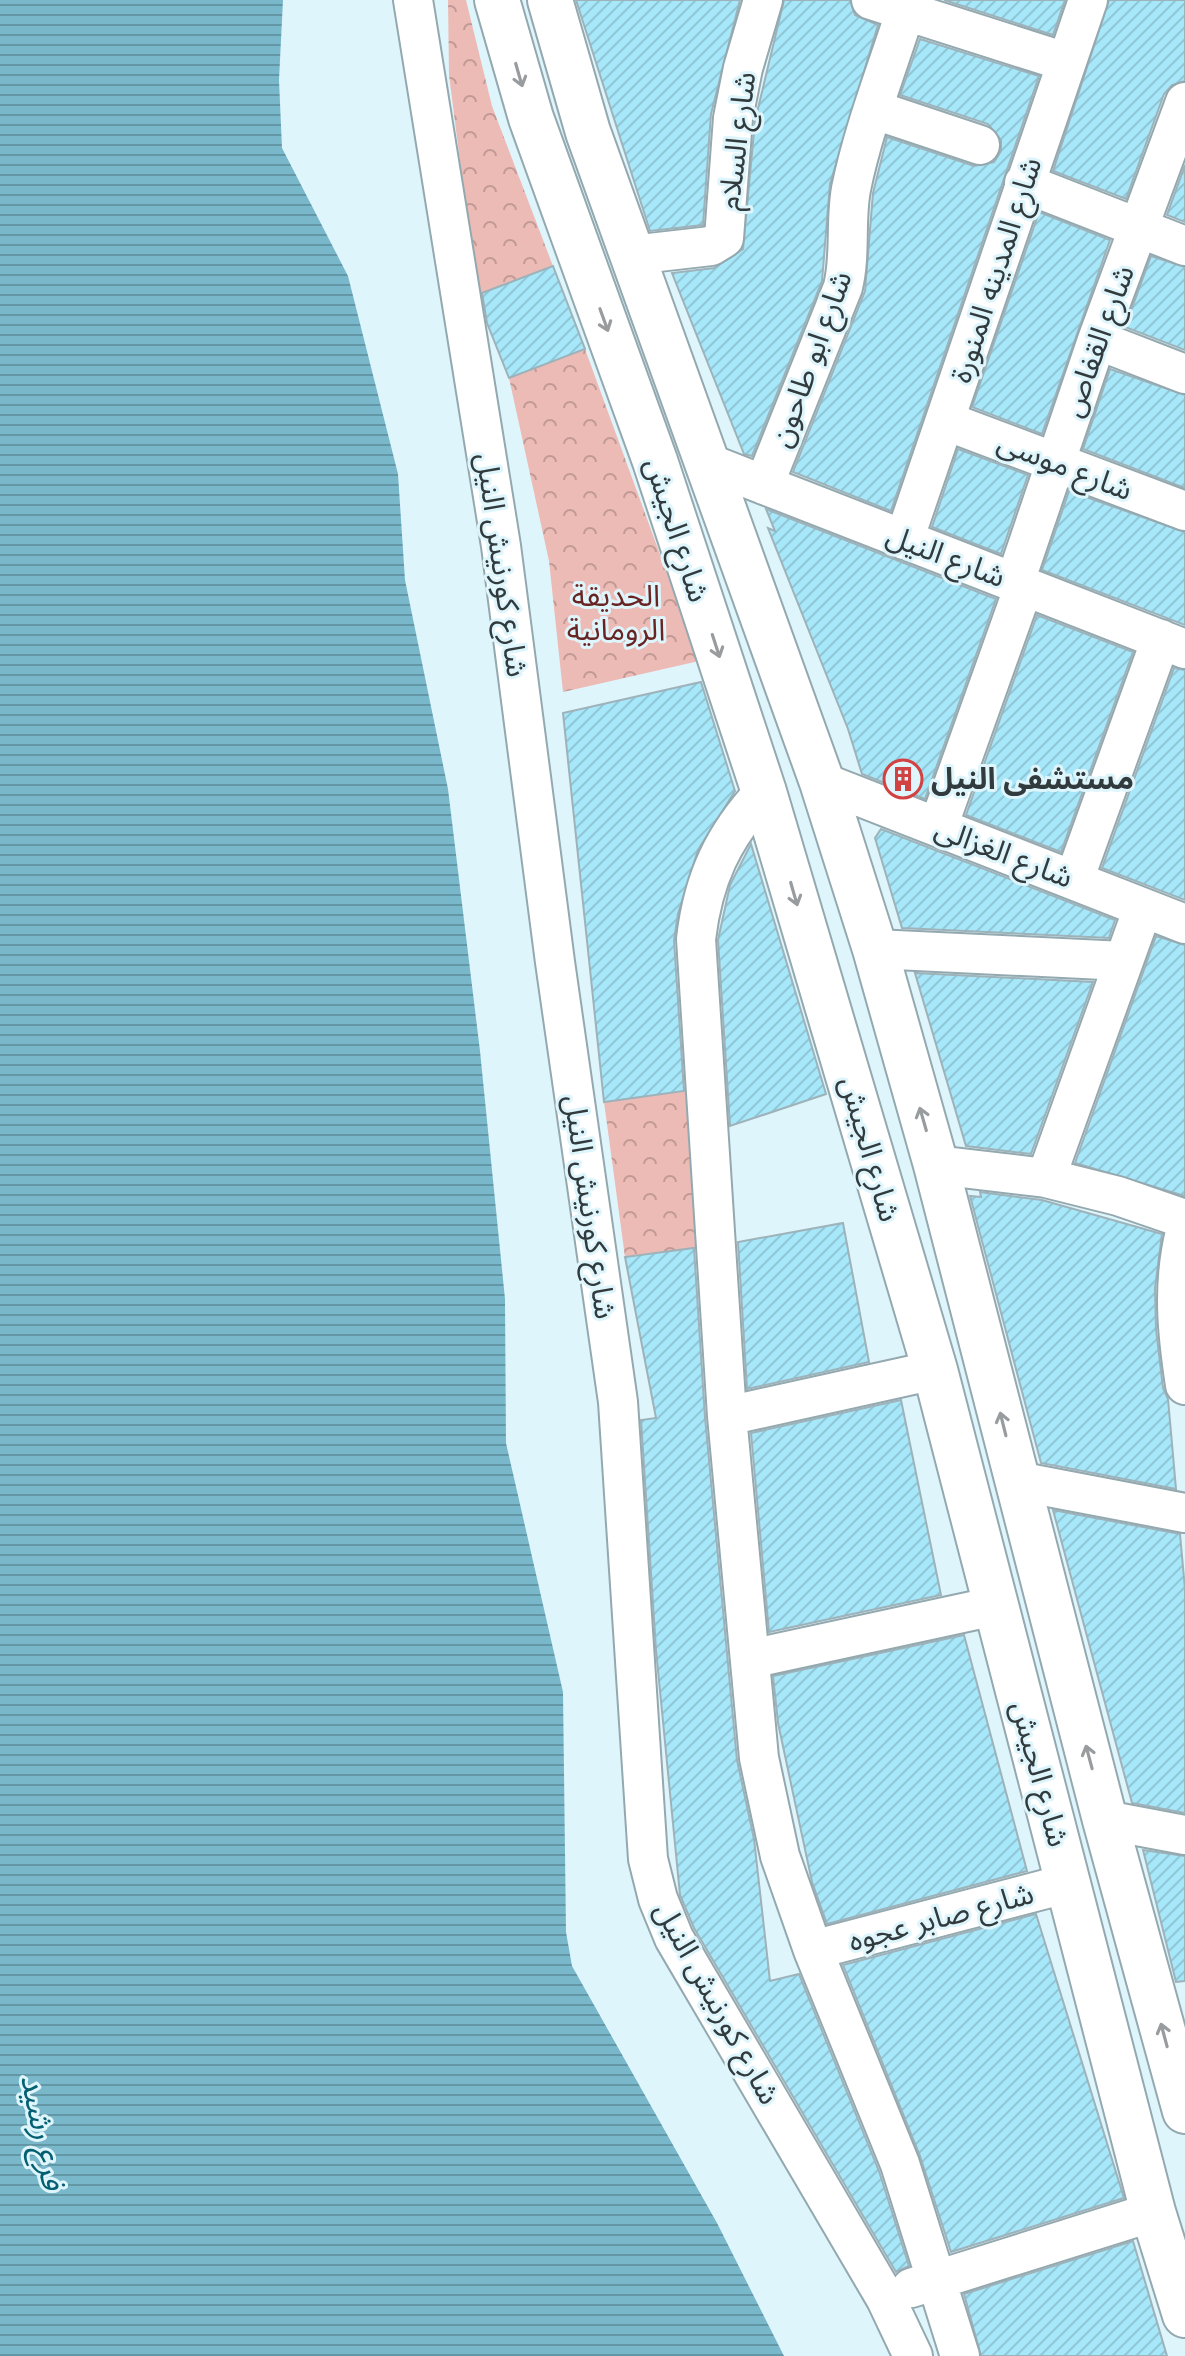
<svg xmlns="http://www.w3.org/2000/svg" width="1185" height="2356" font-family="'Space Grotesk','Noto Sans Arabic',sans-serif">
<defs>
<pattern id="park-crowns" width="20" height="18" patternUnits="userSpaceOnUse" patternTransform="scale(2)"><rect width="20" height="18" fill="#edbbb6"/><path d="M2 6a3 3 0 1 1 6 0M12 15a3 3 0 1 1 6 0" fill="none" stroke="#c19995"/></pattern>
<pattern id="water-rules" width="6" height="5" patternUnits="userSpaceOnUse" patternTransform="scale(2)"><rect width="6" height="5" fill="#79b8ca"/><path d="M0 2.5h6" fill="none" stroke="#6497a5"/></pattern>
<pattern id="building-hatch" width="6" height="6" patternUnits="userSpaceOnUse" patternTransform="scale(2)"><rect width="6" height="6" fill="#a7e7fa"/><path d="M-1 1l2-2M0 6l6-6M5 7l2-2" fill="none" stroke="#90c7d7"/></pattern>
</defs>
<rect width="100%" height="100%" fill="#dff5fc"/>
<path fill="url(#park-crowns)" d="M448,0h18l26,106 61,160 -76,29 -28,-220z
M585,349l114,312 -136,31 -14,-131 -40,-183z
M697,1090l22,155 -94,12 -21,-155z"/>
<path fill="url(#water-rules)" d="M0,0h283l-4,80 3,68 66,128 50,198 7,106 43,209 32,262 25,248 1,144 57,249 3,240 6,34 145,257 67,133h-784z"/>
<path fill="url(#building-hatch)" stroke="#9db2b9" stroke-width="2" d="M576,0h164l-29,114 -8,111 -53,6z
M784,0h66l5,15 23,10 -48,159 -8,97 -70,175 -8,-2 -72,-181 42,-5 29,-19 12,-128z
M944,0h121l-12,35z
M1109,0h76v81l-13,4 -8,9 -38,105 -73,-28z
M920,39l119,37 -148,435 -98,-39 72,-181 8,-98 14,-56 87,29 20,-4 7,-11v-11l-13,-16 -88,-29z
M1185,165v57l-18,-7z
M1039,212l71,28 -68,194 -70,-27z
M1151,256l34,11v83l-60,-23z
M553,266l32,83 -76,29 -22,-55 -5,-30z
M1110,369l75,26v93l-102,-39z
M958,449l70,26 -27,79 -69,-27z
M1069,491l116,41v93l-143,-55z
M766,509l230,90 -71,200 -63,-25 -14,-45 -80,-201 7,3z
M1037,615l96,37 -72,200 -95,-37z
M1174,668l11,2v230l-83,-32z
M701,682l34,109 -37,59 -20,64 -4,26 10,151 -80,11 -41,-389z
M881,829l234,91 -6,18 -207,-10 -27,-90z
M751,844l75,250 -96,32 -12,-186 12,-55z
M1156,936l29,9v251l-110,-33z
M915,973l178,9 -62,172 -65,-8z
M980,1192l62,8 120,34 -7,54 1,41 7,59 5,11 8,90 -135,-26 -71,-267 11,1z
M843,1223l26,139 -122,27 -9,-147z
M694,1248l11,169 32,343 17,79 16,142 29,-7 80,197 30,95 -13,6 -202,-344 -14,-33 -24,-245 -15,-230 15,-2 -31,-161z
M901,1400l40,195 -172,37 -18,-199z
M1053,1510l127,24 5,55v224l-53,-10z
M964,1635l63,236 -200,53 -15,-42 -34,-159 -5,-47z
M1143,1850l42,6v125l-9,1z
M1036,1914l88,284 -173,54 -31,-96 -77,-191z
M1133,2241l34,115h-186l-17,-62z"/>
<g fill="none" stroke-linecap="round" stroke-linejoin="round">
<g stroke="#94a9af" stroke-width="42">
<path id="minor" d="M413,0l88,546 54,416 63,440 30,457 10,40 16,39 212,361 27,57
M871,0l195,62
M875,110l105,35
M1024,183l161,63
M632,255l79,-9 13,-8 9,-120 10,-50 20,-68
M1097,340l88,34
M946,421l239,90
M708,463l477,186
M764,485l79,-198c8,-33 2,-65 8,-98 13,-64 39,-127 58,-189
M904,540l184,-540
M1015,582l82,-242 88,-238
M822,782l363,142
M764,792c-41,44 -61,87 -68,147l31,477 32,342 21,98 33,94 87,214 60,192
M938,827l86,-241
M1074,880l87,-241
M875,949l249,12
M936,1165l110,13 72,18 67,23
M1046,1178l97,-270
M1185,1232c-13,52 -8,101 0,153
M727,1416l208,-46
M1017,1481l168,32
M750,1659l245,-53
M1105,1820l80,15
M813,1950l256,-67
M911,2288l242,-76"/>
</g>
<g stroke="#94a9af" stroke-width="48">
<path id="secondary" d="M497,0l34,118 124,343 109,331 171,578 218,842 32,103
M550,0l38,132 234,650 53,167 61,216 169,655 80,291"/>
</g>
<use href="#minor" stroke="#fff" stroke-width="38"/>
<use href="#secondary" stroke="#fff" stroke-width="44"/>
</g>
<defs><path id="oneway-shaft" d="M-6 0H5M1.5-3L5.5 0L1.5 3" fill="none" stroke-width="1.6" stroke-linecap="round" stroke-linejoin="round" transform="scale(2)"/></defs>
<g stroke="#989c9e">
<use href="#oneway-shaft" transform="translate(519 75) rotate(74)"/>
<use href="#oneway-shaft" transform="translate(604 320) rotate(70)"/>
<use href="#oneway-shaft" transform="translate(716 646) rotate(72)"/>
<use href="#oneway-shaft" transform="translate(794 894) rotate(74)"/>
<use href="#oneway-shaft" transform="translate(923 1119) rotate(-106)"/>
<use href="#oneway-shaft" transform="translate(1003 1424) rotate(-104)"/>
<use href="#oneway-shaft" transform="translate(1089 1757) rotate(-105)"/>
<use href="#oneway-shaft" transform="translate(1164 2035) rotate(-105)"/>
</g>
<defs>
<g id="building-ring" transform="scale(2)"><circle r="9.5" fill="#dff5fc" stroke="#d24242" stroke-width="1.5"/><path d="M-4-6H4V6H1V3H-1V6H-4ZM-2.5-4.3h1.7v1.8h-1.7ZM.8-4.3h1.7v1.8H.8ZM-2.5-1h1.7V.8h-1.7ZM.8-1h1.7V.8H.8Z" fill="#d24242"/></g>
</defs>
<g fill-rule="evenodd">
<use href="#building-ring" x="903" y="779"/>
</g>
<g text-anchor="middle" stroke-width="6" stroke-linejoin="round" paint-order="stroke">
<g font-size="30" fill="#313a3d" stroke="#dff5fc">
<text transform="translate(737 141) rotate(-83)" y="10">شارع السلام</text>
<text transform="translate(996 270) rotate(-72)" y="10">شارع المدينه المنورة</text>
<text transform="translate(1098 341) rotate(-70)" y="10">شارع القفاص</text>
<text transform="translate(811 359) rotate(-70)" y="10">شارع ابو طاحون</text>
<text transform="translate(1065 466) rotate(21)" y="10">شارع موسى</text>
<text transform="translate(677 530) rotate(72)" y="10">شارع الجيش</text>
<text transform="translate(946 556) rotate(21)" y="10">شارع النيل</text>
<text transform="translate(502 565) rotate(82)" y="10">شارع كورنيش النيل</text>
<text transform="translate(1004 853) rotate(21)" y="10">شارع الغزالى</text>
<text transform="translate(870 1149) rotate(74)" y="10">شارع الجيش</text>
<text transform="translate(590 1207) rotate(82)" y="10">شارع كورنيش النيل</text>
<text transform="translate(1040 1774) rotate(75)" y="10">شارع الجيش</text>
<text transform="translate(941 1917) rotate(-15)" y="10">شارع صابر عجوه</text>
<text transform="translate(717 2003) rotate(61)" y="10">شارع كورنيش النيل</text>
</g>
<g font-size="30" fill="#682422" stroke="#dff5fc">
<text x="616" y="606">الحديقة<tspan x="616" dy="34">الرومانية</tspan></text>
</g>
<g font-size="30" font-weight="bold" fill="#313a3d" stroke="#dff5fc" text-anchor="start">
<text x="931" y="789">مستشفى النيل</text>
</g>
<g font-size="32" font-style="italic" fill="#055f72" stroke="#dff5fc">
<text transform="translate(43 2132) rotate(79)" y="11">فرع رشيد</text>
</g>
</g>
</svg>
